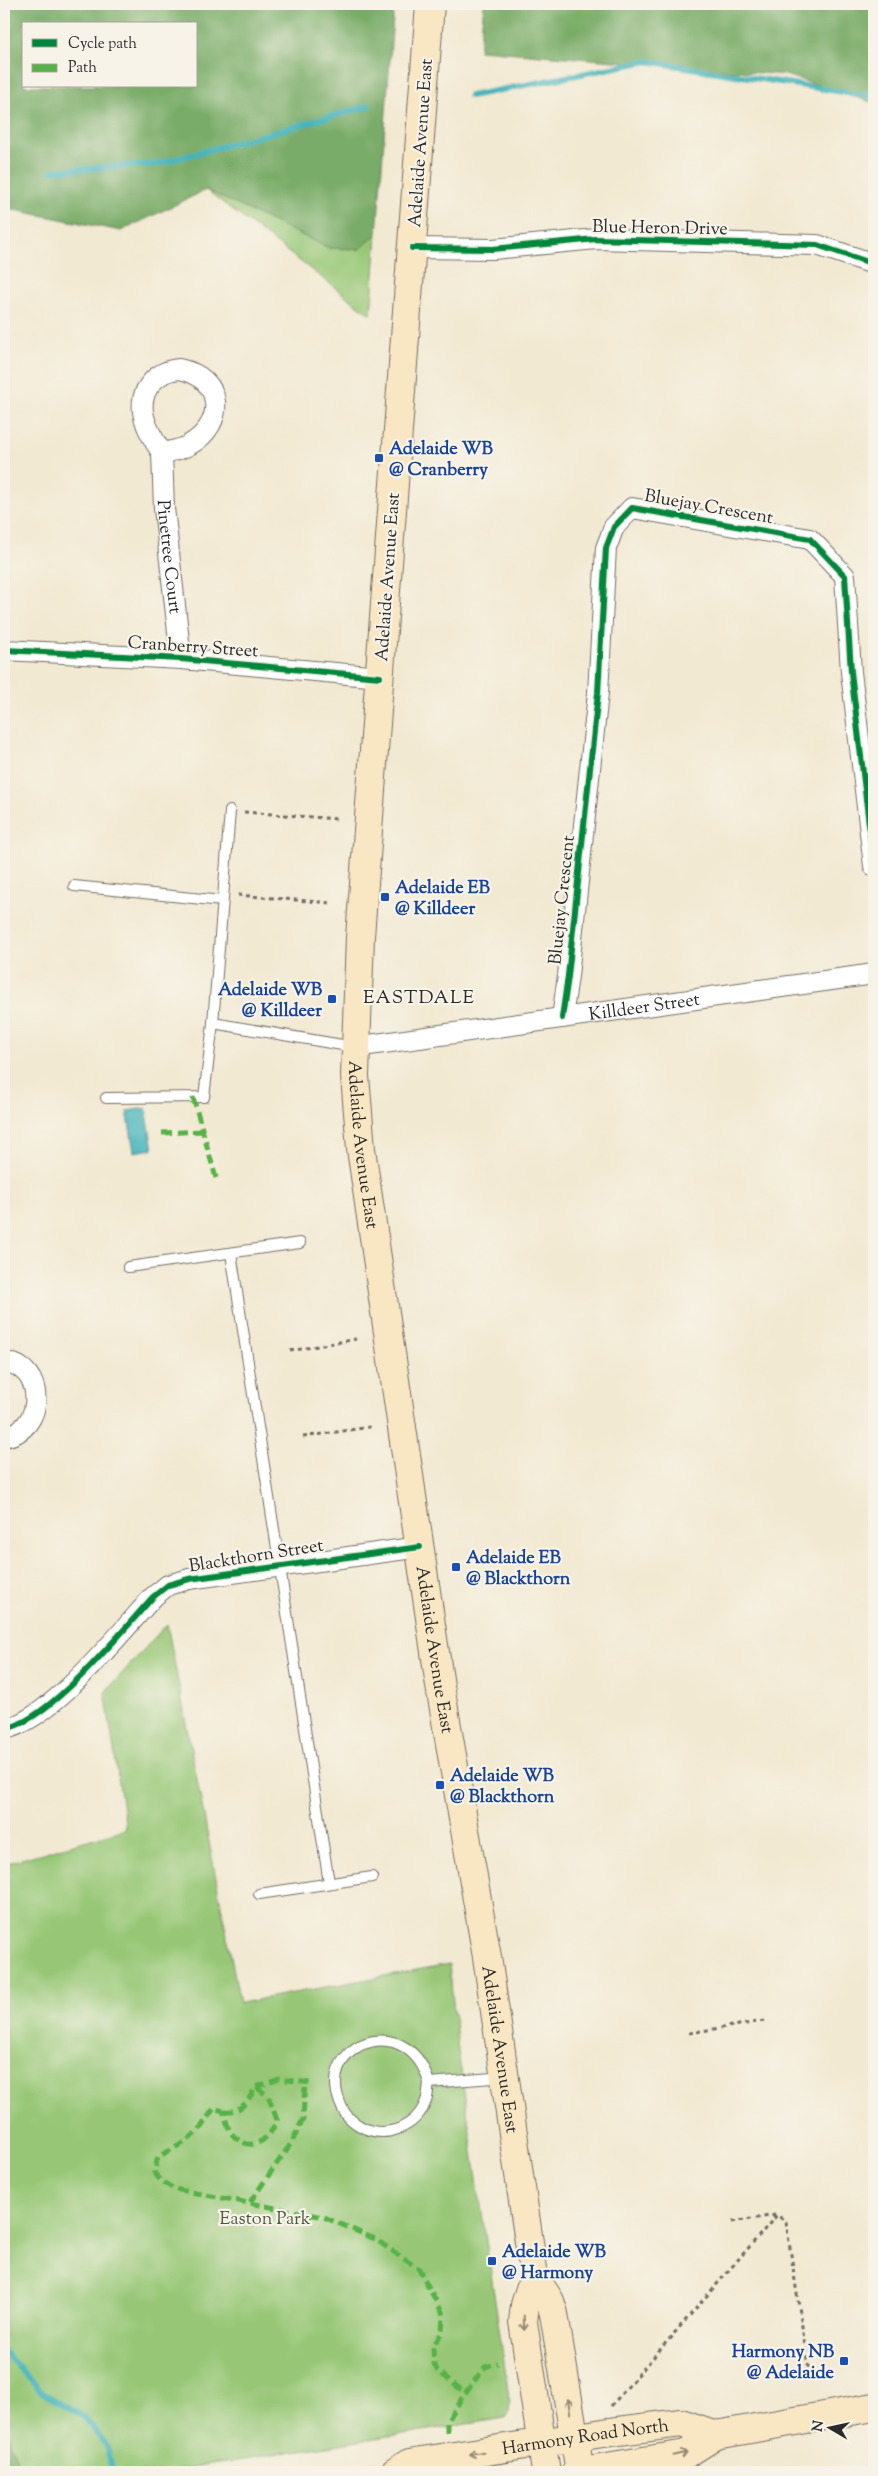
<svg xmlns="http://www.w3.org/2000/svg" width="878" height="2476" font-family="'Sorts Mill Goudy',serif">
<rect width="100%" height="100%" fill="#f7f3e8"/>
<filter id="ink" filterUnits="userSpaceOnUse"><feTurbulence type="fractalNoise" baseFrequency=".02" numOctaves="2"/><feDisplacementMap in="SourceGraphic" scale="10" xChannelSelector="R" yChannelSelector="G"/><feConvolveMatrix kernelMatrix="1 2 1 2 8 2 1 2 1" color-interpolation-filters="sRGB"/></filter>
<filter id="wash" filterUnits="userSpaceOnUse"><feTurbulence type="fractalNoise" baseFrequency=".0096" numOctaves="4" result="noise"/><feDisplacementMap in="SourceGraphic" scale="20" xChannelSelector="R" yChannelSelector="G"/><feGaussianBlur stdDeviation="1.12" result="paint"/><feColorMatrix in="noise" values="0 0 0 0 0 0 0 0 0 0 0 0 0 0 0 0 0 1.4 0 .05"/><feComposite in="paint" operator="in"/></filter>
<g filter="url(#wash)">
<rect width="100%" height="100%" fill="#f2e9d2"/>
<path fill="#97c776" stroke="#617950" d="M206,190l123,58 31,1 17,-15 -6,81z
M167,1624l73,379 209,-39 9,86 52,353 -1,10 -4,5 -344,54h-140l-17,-46v-562l122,-35 -21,-137z"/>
<path fill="#79ac67" stroke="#526c49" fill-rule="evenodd" d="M4,4h390l-17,230 -17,15 -31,-1 -123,-58 -85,41 -117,-23zM24,24h172v62h-172z
M484,4h390v99l-89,-28 -306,-25z
M4,2426l17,46h-17z"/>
<path fill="#41b2b9" stroke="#366e72" d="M146,1108l7,41 -19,3 -7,-41z"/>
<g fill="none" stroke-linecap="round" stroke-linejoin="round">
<path stroke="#41b2b9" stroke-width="6" d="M470,96l177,-35 227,36
M51,171l106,-7 212,-58
M4,2352l39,41 42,25 23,30 4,24"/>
</g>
</g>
<g filter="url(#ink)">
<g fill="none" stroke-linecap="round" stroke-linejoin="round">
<g stroke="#716e65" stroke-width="12">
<path id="service" d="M230,811l-17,212 141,24
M74,886l148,15
M106,1098l98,-1 9,-74
M231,1253l98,630
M128,1267l172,-24
M259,1894l113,-17
M429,2083c-1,6 -1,13 -3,18 -10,27 -42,39 -66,25 -14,-8 -19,-17 -23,-33 -11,-54 73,-80 92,-10l76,-6"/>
</g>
<g stroke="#716e65" stroke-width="22">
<g id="minor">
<path d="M412,248l81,1 103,-10 221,6 57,19"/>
<path d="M179,369c45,8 48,55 10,76 -8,5 -18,6 -27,8 -14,-21 -30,-49 -10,-71 7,-8 17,-12 27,-13z"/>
<path id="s1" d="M162,453l2,55 17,151"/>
<path d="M4,650l177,9 199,18"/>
<path d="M562,1018l6,-42 30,-283 8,-145 8,-21 18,-19 178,31 35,37 6,96 23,194"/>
<path id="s2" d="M355,1047l519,-73"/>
<path d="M4,1362c42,4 42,68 0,75"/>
<path d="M4,1729c45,-7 117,-97 149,-132l15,-12 21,-6 231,-32"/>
</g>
</g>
<g stroke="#716e65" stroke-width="30">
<g id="secondary">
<path id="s3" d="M430,4l-70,933 -5,139 6,73 79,537 47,271 47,319 16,25 4,13 26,158"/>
<path d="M534,2276l-9,29 -2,17 23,150"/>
<path id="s4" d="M395,2472l14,-9 194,-30 78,-10 35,12"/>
<path d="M576,2472l110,-18 30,-19 158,-28"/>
</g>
</g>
<path stroke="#716e65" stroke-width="3" stroke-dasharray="4 4" stroke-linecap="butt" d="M244,812l94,7
M238,895l93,8
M290,1351l66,-12
M303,1437l67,-10
M689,2033l75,-12
M732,2222l44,-7
M611,2406l166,-191 9,7 23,150"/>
<use href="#service" stroke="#fff" stroke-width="10"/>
<use href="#minor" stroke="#fff" stroke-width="20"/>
<use href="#secondary" stroke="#f9e7c3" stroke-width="28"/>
<path stroke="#56b246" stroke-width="5" stroke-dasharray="10 5" stroke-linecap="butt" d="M193,1097l23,81
M162,1133l39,-2
M256,2087l23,-8 33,4
M223,2111c19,2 24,-9 33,-24l12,9 9,24c-7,20 -27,35 -45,14 -5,-6 -6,-16 -9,-23l-9,-3 -14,21 -13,12 -29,16 -4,15 7,9 13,8 150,28 51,22 44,30 24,45 -1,18 -9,15 1,17 3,6 28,23
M250,2202l42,-60 11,-23 2,-38
M447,2433v-11l18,-29 20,-26 13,-4"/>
<g stroke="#f7f3e8" stroke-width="9">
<path id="cycleway" d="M412,248l81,1 103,-10 221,6 57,19
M4,650l177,9 199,18
M562,1018l6,-42 30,-283 8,-145 8,-21 18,-19 178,31 35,37 6,96 23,194
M4,1729c45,-7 117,-97 149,-132l15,-12 21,-6 231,-32"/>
</g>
<use href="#cycleway" stroke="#00873e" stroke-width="6"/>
</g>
<defs><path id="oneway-shaft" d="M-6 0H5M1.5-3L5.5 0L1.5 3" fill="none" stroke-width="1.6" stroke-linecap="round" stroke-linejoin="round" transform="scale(1.25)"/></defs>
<g stroke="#928977">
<use href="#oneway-shaft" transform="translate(524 2323) rotate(88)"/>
<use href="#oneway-shaft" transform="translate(569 2406) rotate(-99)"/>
<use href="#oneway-shaft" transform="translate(476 2453) rotate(171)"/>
<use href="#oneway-shaft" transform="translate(680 2454) rotate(-13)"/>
</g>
</g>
<g fill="#1a4fb4" stroke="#f7f3e8" stroke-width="2">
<rect x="374" y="453" width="10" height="10" rx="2.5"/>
<rect x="380" y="892" width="10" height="10" rx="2.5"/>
<rect x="327" y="994" width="10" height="10" rx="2.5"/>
<rect x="451" y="1562" width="10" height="10" rx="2.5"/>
<rect x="435" y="1780" width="10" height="10" rx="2.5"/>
<rect x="487" y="2256" width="10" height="10" rx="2.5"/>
<rect x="839" y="2356" width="10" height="10" rx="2.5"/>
</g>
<g text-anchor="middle" stroke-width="4.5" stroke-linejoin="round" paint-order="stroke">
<g font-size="18" fill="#2b2b2b" stroke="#f7f3e8">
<text transform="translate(420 143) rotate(-86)" y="6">Adelaide Avenue East</text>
<text transform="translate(660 227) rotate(1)" y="6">Blue Heron Drive</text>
<text transform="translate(709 506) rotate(10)" y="6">Bluejay Crescent</text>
<text dy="6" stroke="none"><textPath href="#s1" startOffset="104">Pinetree Court</textPath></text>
<text transform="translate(387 577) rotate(-86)" y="6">Adelaide Avenue East</text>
<text transform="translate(193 646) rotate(4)" y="6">Cranberry Street</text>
<text transform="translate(561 900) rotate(-84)" y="6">Bluejay Crescent</text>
<text dy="6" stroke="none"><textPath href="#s2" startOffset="292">Killdeer Street</textPath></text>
<text dy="6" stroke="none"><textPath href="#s3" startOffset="1144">Adelaide Avenue East</textPath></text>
<text transform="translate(256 1555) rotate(-9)" y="6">Blackthorn Street</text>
<text dy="6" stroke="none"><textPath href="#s3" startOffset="1654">Adelaide Avenue East</textPath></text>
<text dy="6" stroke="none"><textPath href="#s3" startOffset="2059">Adelaide Avenue East</textPath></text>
<text dy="6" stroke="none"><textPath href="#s4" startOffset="195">Harmony Road North</textPath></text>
</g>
<g font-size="18" font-weight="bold" fill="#164399" stroke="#f7f3e8" text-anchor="start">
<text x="389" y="454">Adelaide WB<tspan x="389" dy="21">@ Cranberry</tspan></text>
<text x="395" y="893">Adelaide EB<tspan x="395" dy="21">@ Killdeer</tspan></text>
<text x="322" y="995" text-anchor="end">Adelaide WB<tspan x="322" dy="21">@ Killdeer</tspan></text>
<text x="466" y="1563">Adelaide EB<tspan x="466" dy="21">@ Blackthorn</tspan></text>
<text x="450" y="1781">Adelaide WB<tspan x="450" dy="21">@ Blackthorn</tspan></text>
<text x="502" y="2257">Adelaide WB<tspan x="502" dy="21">@ Harmony</tspan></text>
<text x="834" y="2357" text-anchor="end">Harmony NB<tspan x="834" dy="21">@ Adelaide</tspan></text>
</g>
<g font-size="18" fill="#4b5a42" stroke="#f7f3e8">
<text x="265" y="2224">Easton Park</text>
</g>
<g font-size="19" letter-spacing="1" fill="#2b2b2b" stroke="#f7f3e8">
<text x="419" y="1003">EASTDALE</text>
</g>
</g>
<rect width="878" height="2476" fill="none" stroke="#f7f3e8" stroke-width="20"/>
<rect x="22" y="22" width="175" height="65" fill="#f7f3e8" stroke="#a5a39c"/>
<rect x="32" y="39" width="25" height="8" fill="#00873e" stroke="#a5a39c"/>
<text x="68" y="48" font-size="15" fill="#2b2b2b">Cycle path</text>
<rect x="32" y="64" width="25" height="8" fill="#56b246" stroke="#a5a39c"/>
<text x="68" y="72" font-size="15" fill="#2b2b2b">Path</text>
<g transform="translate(830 2428) rotate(279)" stroke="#f7f3e8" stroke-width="4" paint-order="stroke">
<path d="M0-4L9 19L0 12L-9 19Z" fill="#2b2b2b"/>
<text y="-8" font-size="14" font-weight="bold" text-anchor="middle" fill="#2b2b2b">N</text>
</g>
</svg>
